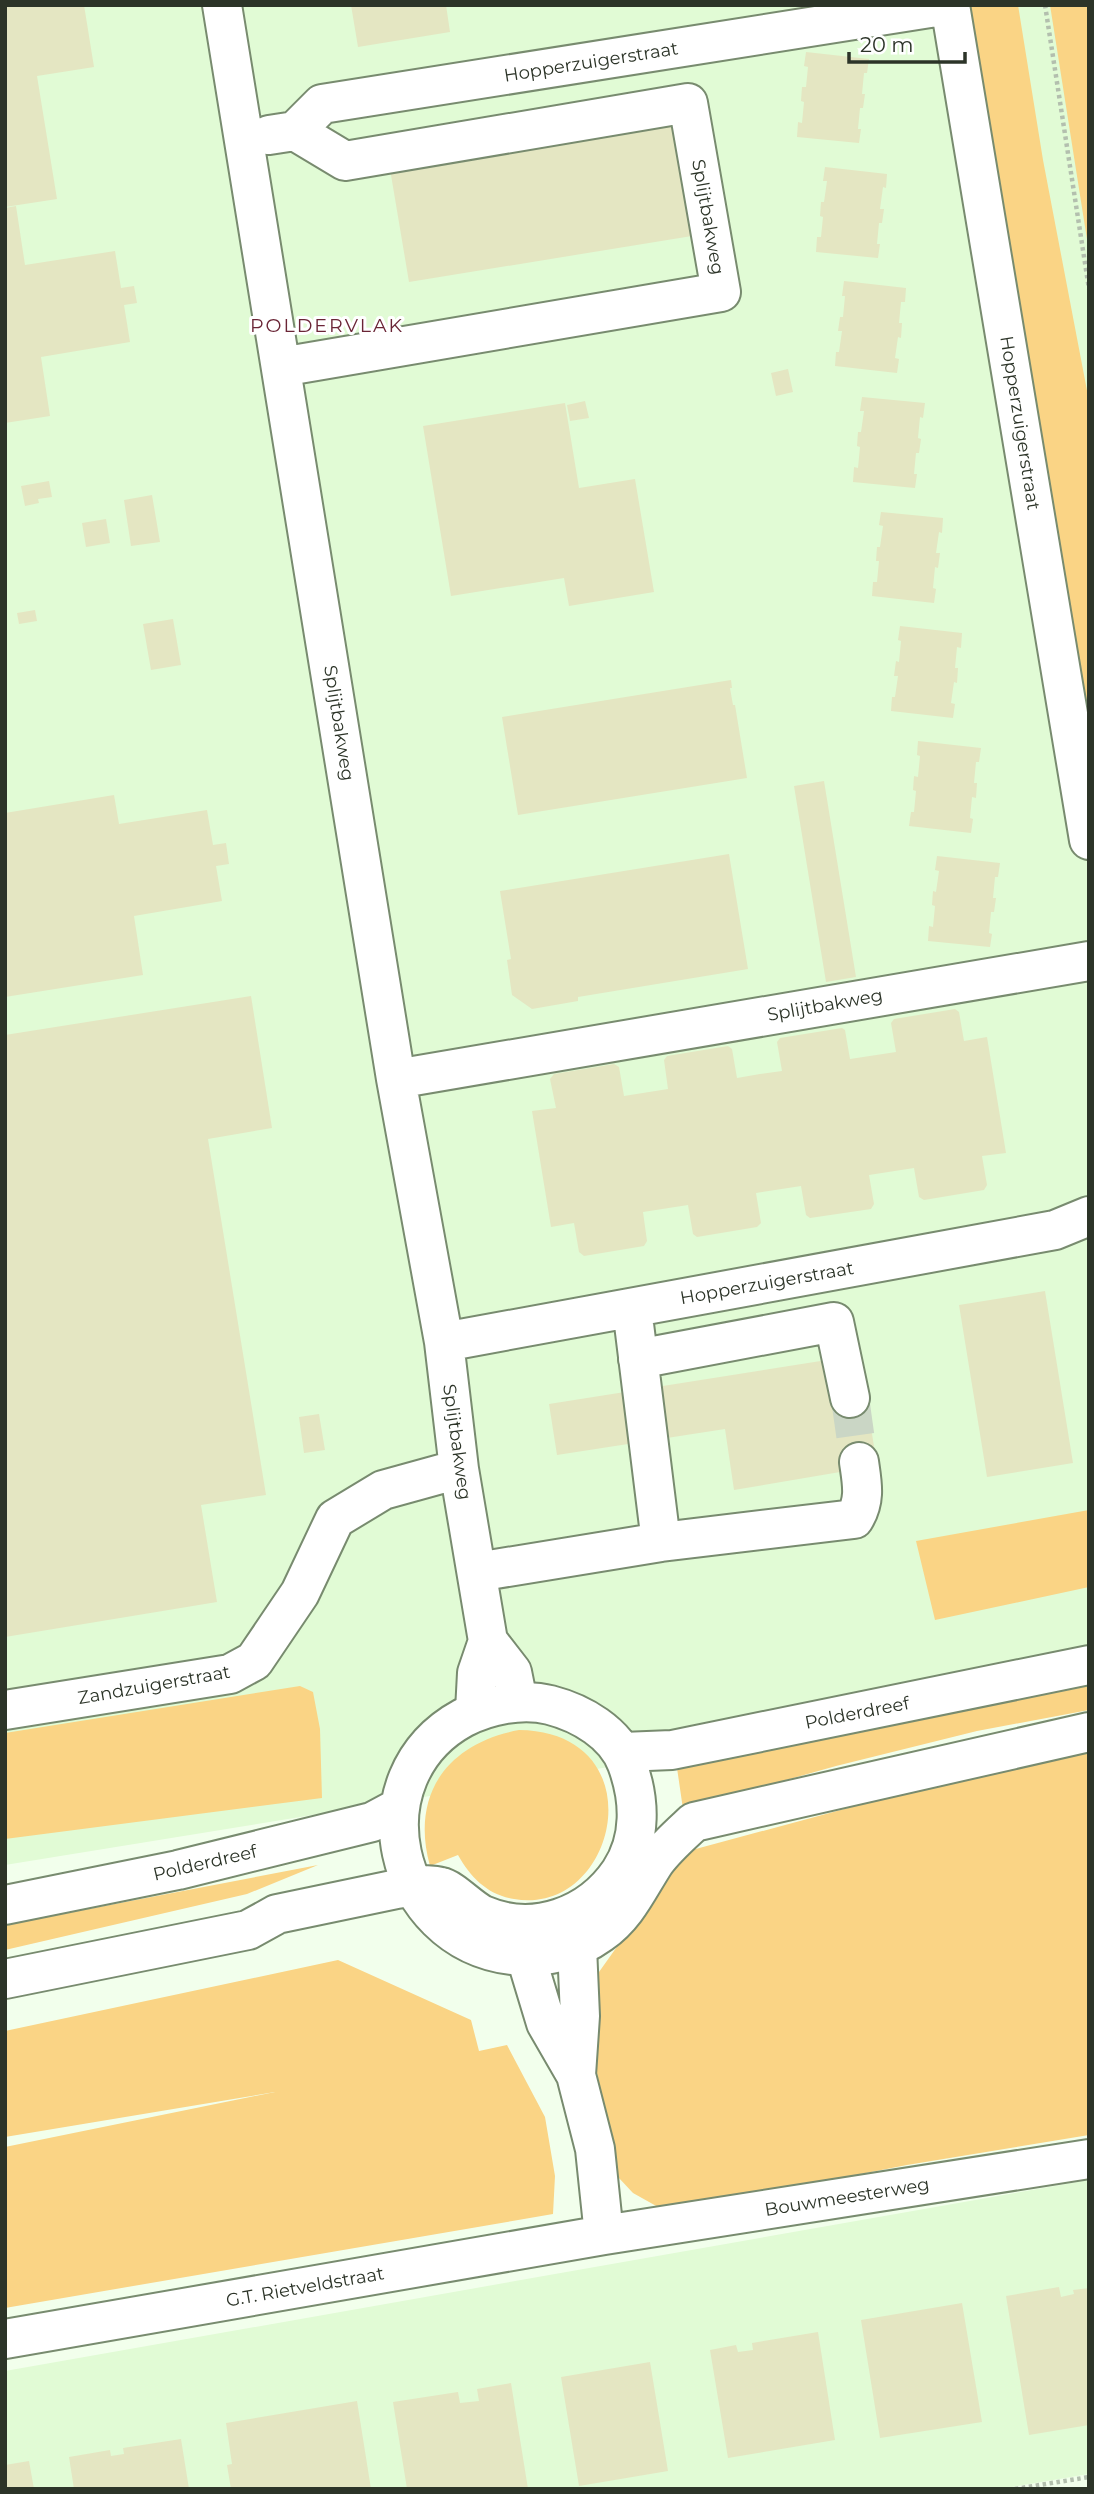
<svg xmlns="http://www.w3.org/2000/svg" width="1094" height="2494" font-family="Montserrat,sans-serif">
<rect width="100%" height="100%" fill="#f2ffec"/>
<path fill="#e1fbd5" d="M5,5h1046l38,224v1460l-1084,176z
M1089,2180v294l-89,15h-995v-118z"/>
<path fill="#fad485" d="M970,5h48l25,155 46,241v358l-85,-554z
M1050,5h39v247z
M1089,1510v77l-154,33 -19,-79z
M300,1686l13,6 7,37 2,69 -317,41v-106z
M1089,1686v24l-112,21 -141,35 -153,43 -6,-41z
M519,1730c139,2 99,187 -5,169 -26,-4 -43,-21 -56,-44l-28,11c-20,-72 18,-123 89,-136z
M1089,1743v392l-182,30 -190,37 -59,5 -25,-14 -15,-16 -22,-109 -3,-61 6,-35 74,-104 19,-18z
M318,1865l-71,29 -242,56v-25z
M338,1960l133,60 8,31 28,-6 38,72 10,59 -2,38 -548,94v-161l270,-55 -270,45v-106z"/>
<path fill="#e4e6c2" d="M5,5h79l10,62 -57,9 20,123 -52,8z
M351,5h95l4,27 -92,15z
M806,52l63,7 -2,14h-3l-2,21h3l-2,14h-3l-2,21h3l-2,14 -62,-6 1,-15 4,1 2,-21 -3,-1 1,-14h4l2,-20 -4,-1z
M674,123l18,113 -283,46 -19,-113z
M825,167l62,7 -1,14 -3,-1 -3,22h4l-2,14h-3l-2,21h3l-2,14 -62,-6 1,-15h4l2,-20 -3,-1 1,-14h3l3,-21h-4z
M16,206l9,59 90,-14 6,37 13,-2 3,17 -13,2 6,37 -89,15 9,59 -45,7v-215z
M844,281l62,7 -1,14h-4l-2,21h3l-1,15 -3,-1 -3,21 4,1 -2,14 -62,-7 1,-14h3l3,-21h-4l2,-14h3l2,-21h-3z
M788,369l5,23 -17,4 -5,-23z
M862,397l63,6 -2,15 -3,-1 -2,21 3,1 -2,14h-3l-2,21h3l-2,14 -62,-6 1,-15 4,1 2,-21 -3,-1 1,-14h3l3,-21h-4z
M585,401l4,17 -19,3 -3,-16z
M565,403l14,85 56,-9 19,113 -85,14 -5,-28 -113,18 -28,-170z
M49,481l3,16 -14,2 1,4 -14,3 -4,-20z
M152,495l8,47 -29,4 -7,-46z
M881,512l62,6 -1,15 -3,-1 -3,21h4l-2,15 -3,-1 -2,21 3,1 -2,14 -62,-7 1,-14h4l2,-21h-3l1,-14h3l3,-21 -4,-1z
M106,519l4,24 -24,4 -4,-24z
M35,610l2,11 -18,3 -2,-11z
M173,619l8,46 -30,5 -8,-46z
M900,626l62,7 -1,15 -4,-1 -2,21h3l-1,15 -3,-1 -3,21 4,1 -2,14 -62,-7 1,-14h3l3,-21h-4l2,-15 3,1 2,-21 -3,-1z
M731,680l1,8h-2l3,17h2l12,73 -229,37 -16,-98z
M918,741l63,7 -2,14h-3l-2,21h3l-1,15 -4,-1 -2,21 3,1 -2,14 -62,-7 2,-14h3l2,-21 -3,-1 1,-14 4,1 2,-21 -3,-1z
M824,781l32,196 -30,5 -32,-196z
M114,795l5,29 88,-14 6,35 13,-2 3,21 -13,2 6,35 -88,15 9,59 -138,22v-184z
M729,854l19,115 -170,28v4l-46,8 -20,-14 -5,-35 4,-1 -11,-68z
M937,856l63,7 -2,14h-3l-2,21h3l-2,14h-3l-2,21 3,1 -2,13 -62,-6 1,-15 4,1 2,-21 -3,-1 1,-14 3,1 3,-21 -4,-1z
M251,996l21,132 -64,11 58,356 -65,10 16,97 -212,35v-602z
M955,1009l4,3 5,29 23,-4 19,116 -24,3 5,29 -3,5 -60,10 -5,-3 -5,-29 -45,7 5,29 -3,5 -61,9 -4,-3 -5,-29 -45,7 5,30 -4,4 -60,10 -4,-3 -5,-29 -45,7 4,29 -3,5 -60,10 -5,-4 -5,-29 -23,4 -19,-116 24,-3 -6,-29 4,-5 60,-10 5,3 5,29 44,-7 -4,-29 3,-4 61,-10 4,3 5,29 23,-4 22,-3 -5,-29 3,-4 62,-10 3,2 5,29 46,-7 -5,-29 3,-4z
M1045,1291l28,172 -86,14 -28,-172z
M827,1360l39,36 10,63 -30,12 -112,19 -9,-61 -168,26 -8,-51z
M319,1414l6,36 -21,3 -5,-36z
M1059,2287l2,10 13,-3 -1,-4 16,-2v137l-60,10 -23,-139z
M962,2303l20,119 -102,16 -19,-118z
M818,2332l17,108 -107,18 -18,-108 26,-5 2,7 15,-2 -1,-7z
M650,2362l18,109 -89,15 -18,-109z
M511,2383l17,106h-121l-14,-87 65,-10 2,11 19,-2 -2,-12z
M357,2401l14,88h-140l-4,-24 5,-1 -6,-41z
M181,2439l8,50h-115l-5,-32 41,-7 1,6 13,-2 -1,-6z
M29,2461l5,28h-29v-24z"/>
<g fill="none" stroke-linecap="round" stroke-linejoin="round">
<path stroke="#cad6c5" stroke-width="38" stroke-dasharray="38 19" stroke-linecap="butt" d="M850,1398l9,64"/>
<g stroke="#788b6f" stroke-width="42">
<path id="minor" d="M222,5l174,1074 48,263 15,127 29,172 -11,32 -2,38
M950,5l139,835
M269,135l26,-4 27,-27 627,-99
M281,367l440,-75 -33,-189 -343,58 -50,-30
M396,1079l693,-118
M444,1342l611,-112 34,-14
M638,1359l196,-37 16,76
M661,1542l193,-23c12,-19 8,-36 5,-57
M477,1572l184,-30 -29,-234
M488,1641l24,31 6,30
M5,1710l225,-36 24,-13 46,-68 35,-74 48,-29 76,-21
M526,1957l20,66 30,52 19,74 9,86
M576,2075l4,-59 -3,-69
M5,2339l599,-104 485,-76"/>
</g>
<g stroke="#788b6f" stroke-width="42">
<path id="major" d="M623,1752l49,-2 417,-85
M5,1905l173,-35 194,-48 28,-15
M5,1979l243,-49 29,-16 120,-25c14,-2 31,-6 44,-2 11,2 29,22 42,28 51,22 107,1 137,-43 22,-33 20,-73 7,-108 -11,-31 -46,-51 -77,-59 -28,-7 -62,0 -87,13 -108,59 -71,222 48,237 31,4 64,-3 90,-22 26,-18 37,-45 54,-71 11,-15 25,-27 39,-40l395,-90"/>
</g>
<path stroke="#b3bfae" stroke-width="4.5" stroke-dasharray="3.5 3.5" stroke-linecap="butt" d="M1045,5l44,284
M1015,2489l74,-12"/>
<use href="#minor" stroke="#fff" stroke-width="38"/>
<use href="#major" stroke="#fff" stroke-width="38"/>
</g>
<g text-anchor="middle" stroke-width="6" stroke-linejoin="round" paint-order="stroke">
<g font-size="18" fill="#2c3428" stroke="#fff">
<text transform="translate(591 62) rotate(-9)" y="6">Hopperzuigerstraat</text>
<text transform="translate(708 217) rotate(80)" y="6">Splijtbakweg</text>
<text transform="translate(1020 423) rotate(81)" y="6">Hopperzuigerstraat</text>
<text transform="translate(339 723) rotate(81)" y="6">Splijtbakweg</text>
<text transform="translate(825 1005) rotate(-10)" y="6">Splijtbakweg</text>
<text transform="translate(767 1283) rotate(-10)" y="6">Hopperzuigerstraat</text>
<text transform="translate(457 1442) rotate(82)" y="6">Splijtbakweg</text>
<text transform="translate(154 1685) rotate(-10)" y="6">Zandzuigerstraat</text>
<text transform="translate(857 1713) rotate(-11)" y="6">Polderdreef</text>
<text transform="translate(205 1863) rotate(-13)" y="6">Polderdreef</text>
<text transform="translate(847 2197) rotate(-9)" y="6">Bouwmeesterweg</text>
<text transform="translate(305 2287) rotate(-10)" y="6">G.T. Rietveldstraat</text>
</g>
<g font-size="19" letter-spacing="2" fill="#6a2536" stroke="#fff">
<text x="327" y="332">POLDERVLAK</text>
</g>
</g>
<rect width="1094" height="2494" fill="none" stroke="#2c3428" stroke-width="14"/>
<path d="M849 52v10h116v-10" fill="none" stroke="#2c3428" stroke-width="3.5"/>
<text x="860" y="52" font-size="21" fill="#2c3428" stroke="#ffffff" stroke-width="5" paint-order="stroke">20 m</text>
</svg>
